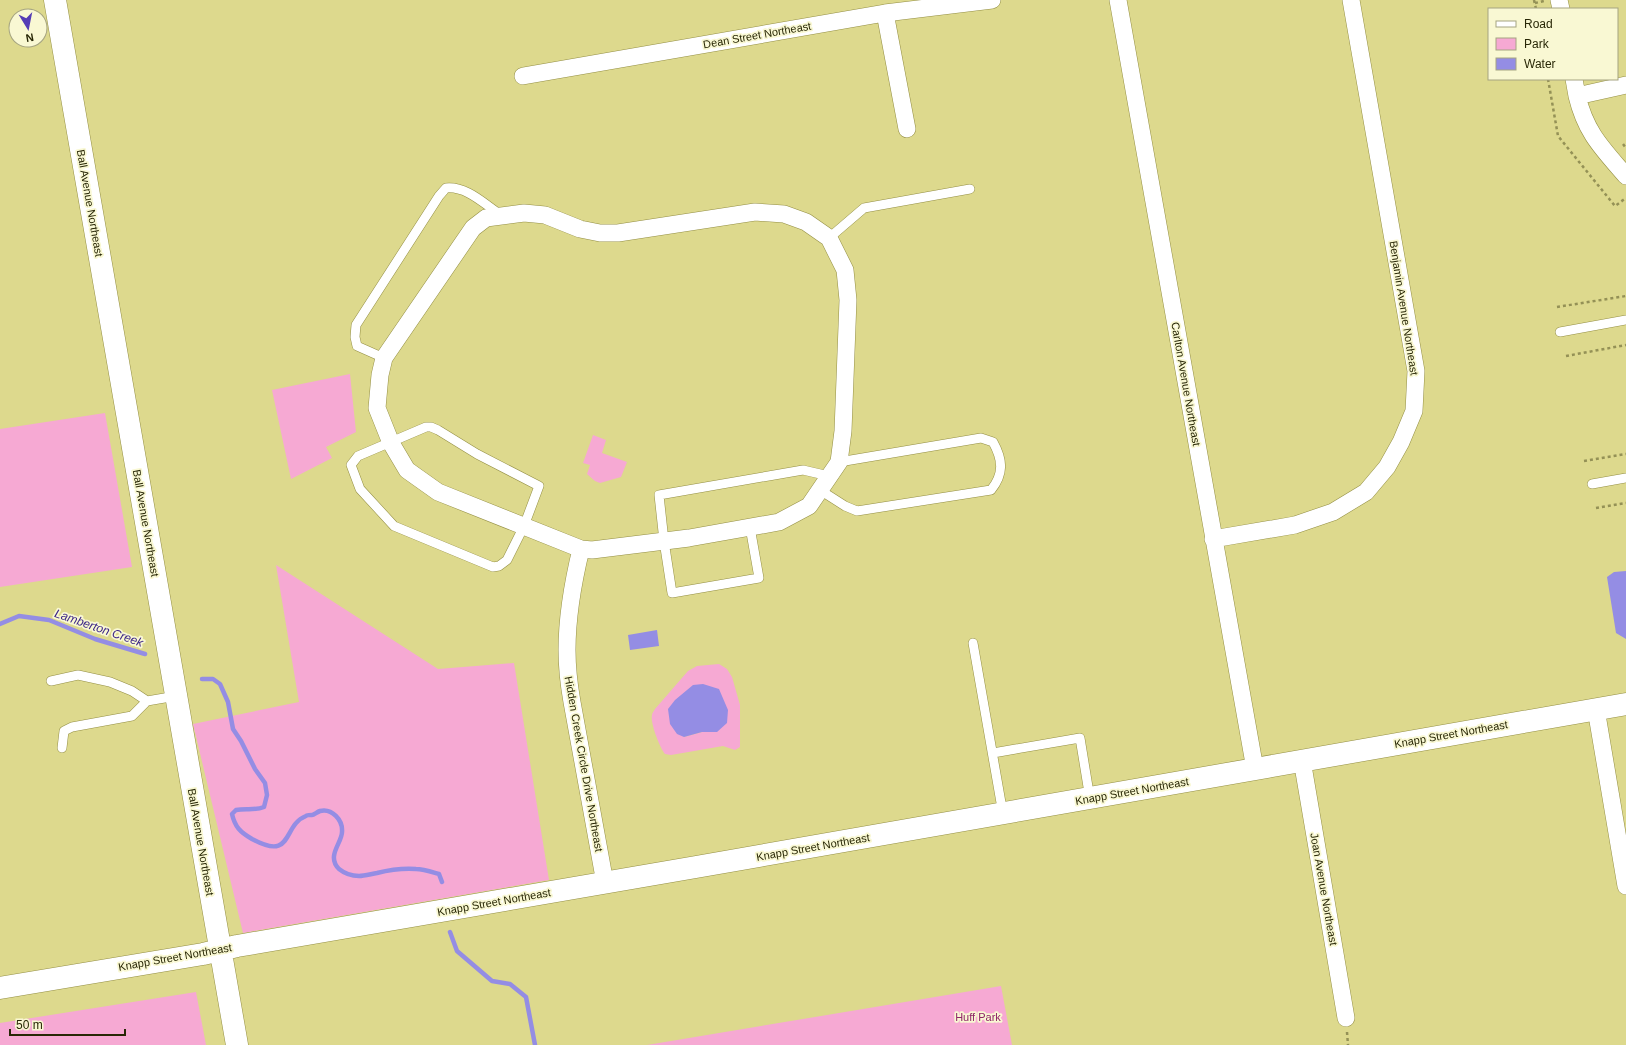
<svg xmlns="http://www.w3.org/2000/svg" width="1626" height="1045" font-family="Arial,sans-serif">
<rect width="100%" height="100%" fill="#ddd98d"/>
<path fill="#f6a9d3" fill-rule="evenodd" d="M350,374l6,58 -30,15 6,11 -41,21 -19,-89z
M105,413l27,154 -132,20v-158z
M593,435l13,5 -4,13 25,9 -6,15 -21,6 -5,-2 -8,-7 3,-9 -7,-2z
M276,565l162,104 76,-6 35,217 -306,53 -50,-209 106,-22z
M719,664l8,5 5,8 8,28v42l-5,3 -12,-4 -52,9 -6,-1c-5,-6 -15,-31 -13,-39 0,-2 2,-4 3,-6l33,-38 9,-5zM703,684l14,48h-15l-18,5z
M1001,986l11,59h-365z
M196,992l10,53h-206v-22z"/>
<path fill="#948de4" d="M1626,571v68l-10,-6 -9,-56 7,-5z
M657,630l2,16 -29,4 -2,-15z
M703,684l16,5 9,21 -1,13 -10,9h-15l-18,5 -7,-3 -7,-10 -2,-15 7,-9 18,-15z"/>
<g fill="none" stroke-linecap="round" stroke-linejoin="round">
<path stroke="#948de4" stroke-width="4.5" d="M0,624l19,-8 30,4 46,19 50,15
M202,679h11l7,5 8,18 5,27 8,12 14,28 10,14 2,12 -3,12c-10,4 -18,1 -28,3l-4,4c3,13 8,18 20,25 42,23 30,-14 54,-23 0,-1 5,-1 6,-1 2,0 5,-3 8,-4 12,-3 23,9 22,21 0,11 -16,24 -3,37 5,4 13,7 20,7 5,0 12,-2 18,-3 12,-3 26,-5 39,-4 7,0 16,3 23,5l3,8
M450,932l7,19 35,30 18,3 16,13 9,48"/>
<g stroke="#948f44" stroke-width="10">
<path id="lane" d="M829,238l35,-30 106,-19
M1560,332l66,-12
M384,358l-27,-12 -2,-9 1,-12 83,-129 7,-8c21,-2 38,16 55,27
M426,427h5l7,3 39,24 62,32 -15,40 -17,34 -8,6 -6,1 -99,-41 -34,-37 -9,-24 7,-9z
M1592,484l34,-6
M820,490l25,16 12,5 134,-21c13,-16 12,-30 2,-48l-12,-4 -142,24
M750,527l9,51 -87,15 -8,-52 -5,-46 144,-25 26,6
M973,643l30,171
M51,681l27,-6 32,7 22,9 15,10
M62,748l2,-17 8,-4 60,-11 15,-15 29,-5
M993,753l87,-15 10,61"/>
</g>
<g stroke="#948f44" stroke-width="18">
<path id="street" d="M1118,0l137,769
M1559,0l2,9
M885,13l22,116
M523,76l362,-63 107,-13
M1574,79l3,17 49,-11
M1577,96c9,37 25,52 49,80
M755,212l29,2 22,8 23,16 16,32 3,30 -5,131 -4,31 -30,44 -30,16 -90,16 -97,12 -11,-1 -143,-57 -31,-22 -16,-27 -14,-35 3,-33 4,-17 89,-130 13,-10 38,-5 21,2 35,14 20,4h18z
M1213,539l82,-14 38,-13 33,-20 21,-25 14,-25 13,-31 2,-40 -65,-371
M581,549c-8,33 -14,66 -14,101 0,17 2,35 5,52l33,181
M1596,709l30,177
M1302,760l44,258"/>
</g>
<g stroke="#948f44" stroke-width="23">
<path id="secondary" d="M55,0l182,1045
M0,988l203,-34 34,-8 459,-79 930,-163"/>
</g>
<path stroke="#949156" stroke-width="2.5" stroke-dasharray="3 3" stroke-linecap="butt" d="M1534,0l2,9
M1535,3l9,-2
M1548,79l10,57 57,70 11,-8
M1623,144l3,4
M1557,307l69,-11
M1566,356l60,-11
M1584,461l42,-7
M1596,508l30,-5
M1347,1032l1,13"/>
<use href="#lane" stroke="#fff" stroke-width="9"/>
<use href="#street" stroke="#fff" stroke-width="17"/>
<use href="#secondary" stroke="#fff" stroke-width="22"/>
</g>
<g text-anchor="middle" stroke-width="3.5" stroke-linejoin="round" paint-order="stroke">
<g font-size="11" fill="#282706" stroke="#f9f8d3">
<text transform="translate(757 35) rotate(-10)" y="4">Dean Street Northeast</text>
<text transform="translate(90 203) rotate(80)" y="4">Ball Avenue Northeast</text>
<text transform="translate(1404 308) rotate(81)" y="4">Benjamin Avenue Northeast</text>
<text transform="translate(1186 384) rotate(80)" y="4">Carlton Avenue Northeast</text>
<text transform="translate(146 523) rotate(80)" y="4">Ball Avenue Northeast</text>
<text transform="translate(1451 734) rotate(-10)" y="4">Knapp Street Northeast</text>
<text transform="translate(584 764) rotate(80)" y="4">Hidden Creek Circle Drive Northeast</text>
<text transform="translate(1132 791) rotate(-10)" y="4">Knapp Street Northeast</text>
<text transform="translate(201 842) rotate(80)" y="4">Ball Avenue Northeast</text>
<text transform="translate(813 847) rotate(-10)" y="4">Knapp Street Northeast</text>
<text transform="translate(1324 889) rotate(80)" y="4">Joan Avenue Northeast</text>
<text transform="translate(494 902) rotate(-10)" y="4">Knapp Street Northeast</text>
<text transform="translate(175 957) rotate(-10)" y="4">Knapp Street Northeast</text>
</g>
<g font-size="11" fill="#8e2568" stroke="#f9f8d3">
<text x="978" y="1021">Huff Park</text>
</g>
<g font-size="12" font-style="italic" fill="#3a2387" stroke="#f9f8d3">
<text transform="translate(99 628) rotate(19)" y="4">Lamberton Creek</text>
</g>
</g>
<rect x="1488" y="8" width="130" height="72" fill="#f9f8d3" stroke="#a5a481"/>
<rect x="1496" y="21" width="20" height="6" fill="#ffffff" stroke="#a5a481"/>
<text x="1524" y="28" font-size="12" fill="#282706">Road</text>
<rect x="1496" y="38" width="20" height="12" fill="#f6a9d3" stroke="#a5a481"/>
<text x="1524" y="48" font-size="12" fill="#282706">Park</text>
<rect x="1496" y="58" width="20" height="12" fill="#948de4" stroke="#a5a481"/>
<text x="1524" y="68" font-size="12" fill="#282706">Water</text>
<g transform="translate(28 28) rotate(170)"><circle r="19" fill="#f9f8d3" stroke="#a5a481"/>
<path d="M0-3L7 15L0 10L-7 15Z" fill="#553db5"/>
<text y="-6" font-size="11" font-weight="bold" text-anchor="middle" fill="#282706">N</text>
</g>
<path d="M10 1029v6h115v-6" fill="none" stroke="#282706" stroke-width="2"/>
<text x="16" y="1029" font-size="12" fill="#282706" stroke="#f9f8d3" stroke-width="3" paint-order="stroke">50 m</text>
</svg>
